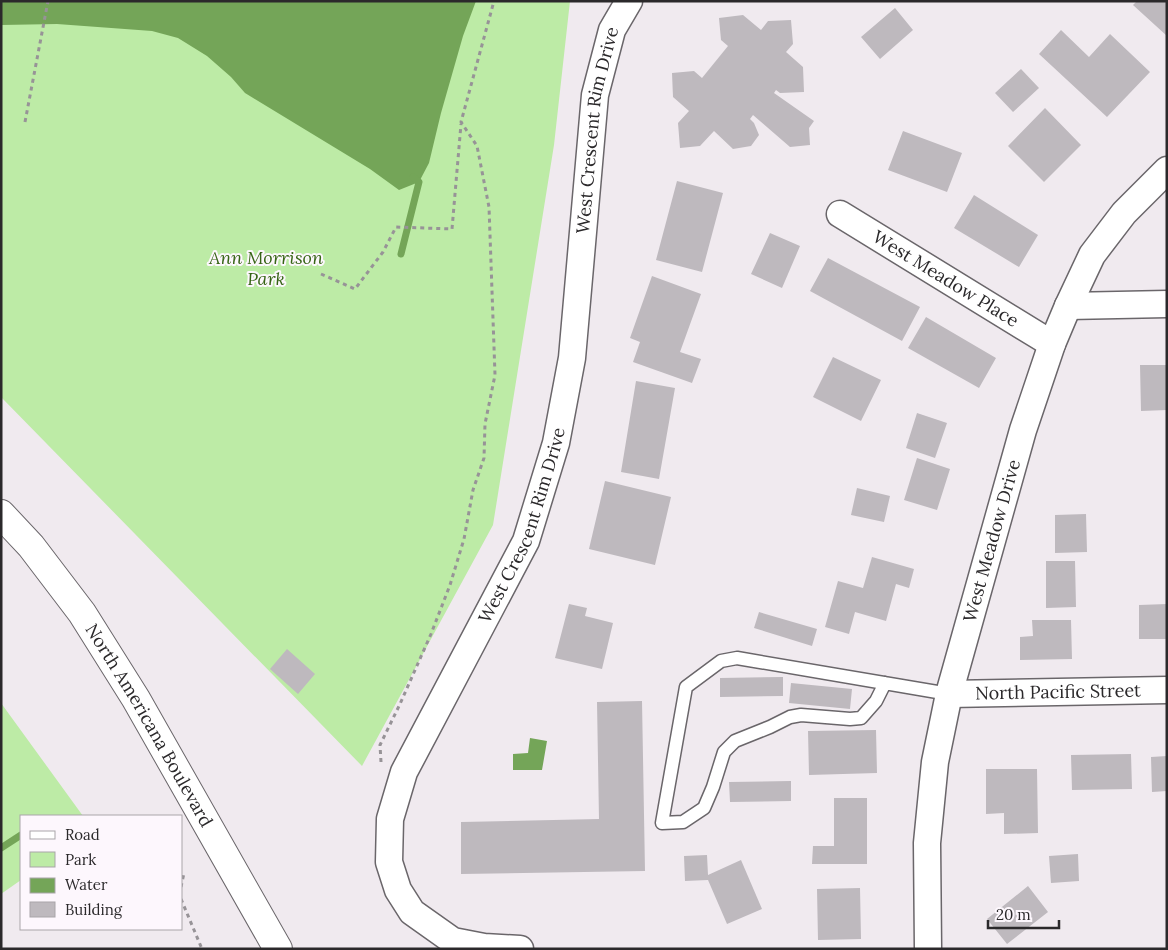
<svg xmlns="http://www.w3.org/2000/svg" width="1168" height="950" font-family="Lora,serif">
<rect width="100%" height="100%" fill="#f0eaef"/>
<path fill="#bdeba6" d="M1,1h569l-16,144 -61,380 -131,241 -361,-369z
M1,703l82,113h-62v64l-20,14z"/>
<path fill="#74a558" d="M1,1h475l-13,35 -22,77 -12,50 -10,19 -20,8 -29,-21 -125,-76 -14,-16 -24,-21 -29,-18 -26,-7 -95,-7 -56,1z
M530,738l17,3 -5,29h-29v-16l15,-1z"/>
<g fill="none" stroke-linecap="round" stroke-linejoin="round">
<path stroke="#74a558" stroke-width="7" d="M401,254l18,-72 -6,-5
M1,848l20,-13"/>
</g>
<path fill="#beb9be" d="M1137,1h30v35l-34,-31z
M895,8l18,22 -33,29 -19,-22z
M743,15l18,15 7,-9 23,-1 2,24 -7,8 17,15 1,25 -24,1 -4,-3 -2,3 40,28 -5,7 1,17 -20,2 -37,-32 -3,4 4,4 5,12 -8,11 -18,3 -19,-18 -14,15 -20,2 -2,-25 11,-12 -16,-14 -1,-24 22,-2 8,7 26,-32 -7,-6 -2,-22z
M1061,30l28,27 21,-23 40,38 -43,45 -68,-63z
M1021,69l18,19 -26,24 -18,-19z
M1045,108l36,37 -37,37 -36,-36z
M903,131l59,22 -15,39 -59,-22z
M677,181l46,12 -21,79 -46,-12z
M974,195l64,40 -19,32 -65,-39z
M770,233l30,13 -18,42 -31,-14z
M828,258l92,49 -18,34 -92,-50z
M652,276l49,18 -21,58 21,7 -9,24 -59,-21 7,-20 -10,-4z
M926,317l70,41 -17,30 -71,-40z
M833,357l48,23 -20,41 -48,-24z
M1140,365h27v45l-26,1z
M636,381l39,7 -16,91 -38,-7z
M917,413l30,10 -12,35 -29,-10z
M917,458l33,11 -13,41 -33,-10z
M605,481l66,16 -16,68 -66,-16z
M857,488l33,8 -6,26 -33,-7z
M1086,514l1,38 -32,1v-38z
M872,557l42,12 -5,19 -13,-4 -10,37 -31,-9 -6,22 -24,-7 13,-46 25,7z
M1046,561h29l1,46 -30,1z
M569,604l18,4 -2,8 28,7 -11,46 -47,-11z
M1167,604v35h-28v-34z
M759,612l58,17 -5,17 -58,-18z
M1032,620h39l1,39 -52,1v-23l13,-1z
M287,649l28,25 -17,20 -28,-25z
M783,677v19l-63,1v-19z
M791,683l61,6 -2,20 -61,-6z
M642,701l3,170 -184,3v-52l138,-3 -2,-117z
M876,730l1,43 -68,2 -1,-44z
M1131,754l1,35 -60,1 -1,-35z
M1167,756v35l-15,1 -1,-35z
M986,769h51l1,64 -34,1v-21l-18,1z
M791,781v20l-61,1 -1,-20z
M834,798h33v66h-55l1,-18h21z
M1078,854l1,27 -28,2 -2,-27z
M707,855l1,20 33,-15 21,49 -35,15 -19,-44 -23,1 -1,-25z
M1028,886l20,26 -41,32 -20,-25z
M860,888l1,51 -43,1 -1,-51z"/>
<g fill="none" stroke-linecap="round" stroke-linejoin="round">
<g stroke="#6a666a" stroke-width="15">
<path id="service" d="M885,683l-9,18 -15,17 -11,1 -49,-4 -11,2 -20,10 -35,14 -11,11 -11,35 -9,21 -21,14 -21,1 24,-136 35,-26 16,-3 212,36"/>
</g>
<g stroke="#6a666a" stroke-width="29">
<g id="minor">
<path id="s1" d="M840,214l212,130"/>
<path d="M1068,306l99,-2"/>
<path id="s2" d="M949,694l218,-4"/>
<path id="s3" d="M520,949l-36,-2 -31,-6 -41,-29 -14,-22 -9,-28 1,-43 14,-47 122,-231 30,-98 16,-85 23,-263 17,-65 17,-29"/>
<path id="s4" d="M928,949l-1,-106 8,-81 14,-68 74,-264 29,-86 16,-38 24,-51 32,-42 43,-43"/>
</g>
</g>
<g stroke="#6a666a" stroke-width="30">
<g id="tertiary">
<path id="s5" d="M1,514l30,32 51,67 54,86 142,250"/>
</g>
</g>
<path stroke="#979397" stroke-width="3" stroke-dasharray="4 4" stroke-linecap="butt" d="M25,122l23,-121
M321,274l34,15 28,-37 13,-25 56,2 9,-105
M381,762l-1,-17 20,-41 31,-70 19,-49 14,-46 9,-49 11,-32 1,-34 10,-49 -6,-168 -12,-61 -16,-24 33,-121
M181,887l3,-14
M181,899l21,50"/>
<use href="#service" stroke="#fff" stroke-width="12"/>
<use href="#minor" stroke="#fff" stroke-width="26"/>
<use href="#tertiary" stroke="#fff" stroke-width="28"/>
</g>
<g text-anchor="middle" stroke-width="4" stroke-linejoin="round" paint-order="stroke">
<g font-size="18" fill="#2b292b" stroke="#fdf7fd">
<text dy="6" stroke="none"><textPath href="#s3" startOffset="945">West Crescent Rim Drive</textPath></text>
<text dy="6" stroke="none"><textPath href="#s1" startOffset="124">West Meadow Place</textPath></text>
<text dy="6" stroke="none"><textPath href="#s3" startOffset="540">West Crescent Rim Drive</textPath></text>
<text dy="6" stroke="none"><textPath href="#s4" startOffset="416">West Meadow Drive</textPath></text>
<text dy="6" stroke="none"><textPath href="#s2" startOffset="109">North Pacific Street</textPath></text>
<text dy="6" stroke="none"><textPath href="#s5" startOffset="259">North Americana Boulevard</textPath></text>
</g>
<g font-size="18" font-style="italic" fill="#366415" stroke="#fdf7fd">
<text x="266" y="264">Ann Morrison<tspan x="266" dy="21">Park</tspan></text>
</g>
</g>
<rect width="1168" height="950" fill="none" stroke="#2b292b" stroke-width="5"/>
<rect x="20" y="815" width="162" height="115" fill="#fdf7fd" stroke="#a9a5a9"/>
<rect x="30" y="831" width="25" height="8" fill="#ffffff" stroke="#a9a5a9"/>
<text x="65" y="840" font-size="15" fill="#2b292b">Road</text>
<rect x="30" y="852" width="25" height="15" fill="#bdeba6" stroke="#a9a5a9"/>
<text x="65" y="865" font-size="15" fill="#2b292b">Park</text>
<rect x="30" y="878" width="25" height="15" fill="#74a558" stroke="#a9a5a9"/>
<text x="65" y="890" font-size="15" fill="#2b292b">Water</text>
<rect x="30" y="902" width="25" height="15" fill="#beb9be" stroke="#a9a5a9"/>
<text x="65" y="915" font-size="15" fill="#2b292b">Building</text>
<path d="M988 920v8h71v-8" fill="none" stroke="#2b292b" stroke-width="2.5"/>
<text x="996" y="920" font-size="15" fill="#2b292b" stroke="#fdf7fd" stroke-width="4" paint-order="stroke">20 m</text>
</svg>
